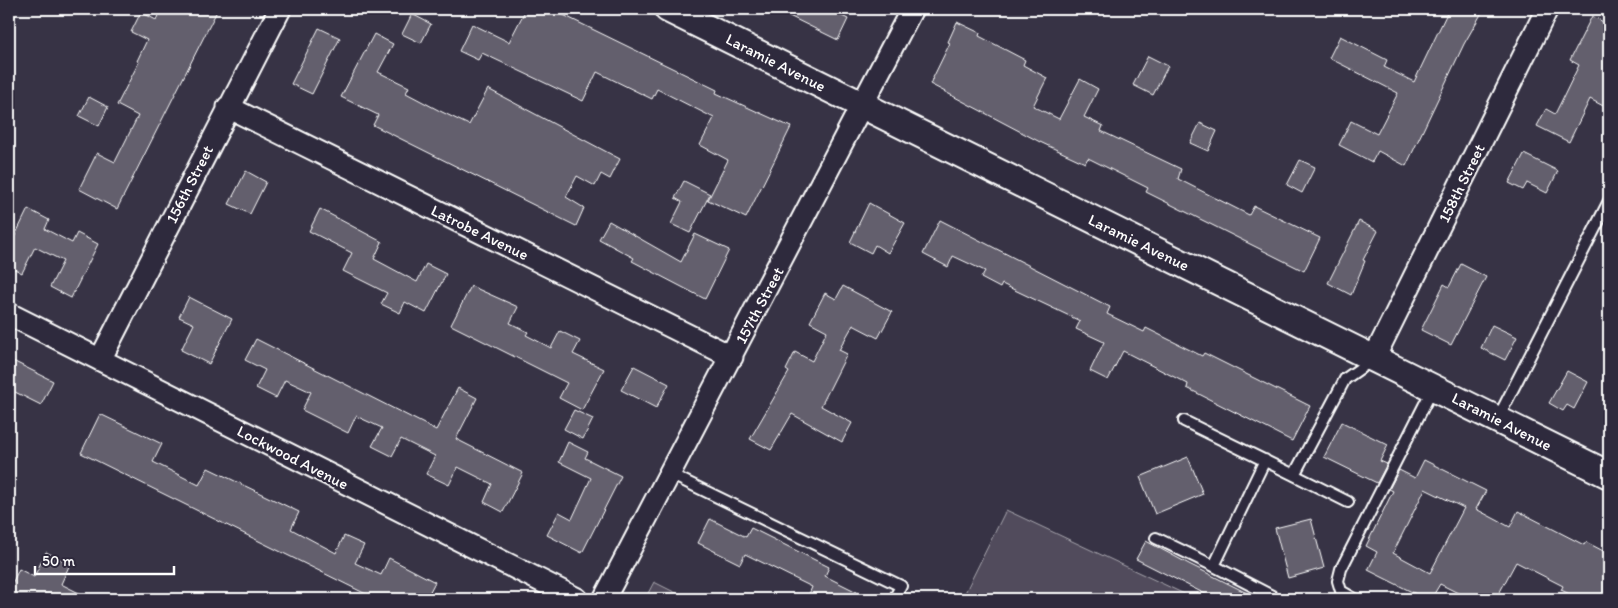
<svg xmlns="http://www.w3.org/2000/svg" width="1618" height="608" font-family="Itim,sans-serif">
<rect width="100%" height="100%" fill="#373345"/>
<filter id="ink" filterUnits="userSpaceOnUse"><feTurbulence type="fractalNoise" baseFrequency=".02" numOctaves="2"/><feDisplacementMap in="SourceGraphic" scale="10" xChannelSelector="R" yChannelSelector="G"/><feConvolveMatrix kernelMatrix="1 2 1 2 8 2 1 2 1" color-interpolation-filters="sRGB"/></filter>
<g filter="url(#ink)">
<path fill="#514c5c" stroke="#a8a6ae" d="M1006,510l189,89h-233z
M654,582l34,17h-43z"/>
<path fill="#635f6d" stroke="#fff" fill-rule="evenodd" d="M161,9h57l-101,200 -38,-20 18,-36 18,9 23,-46 -21,-11 22,-43 -2,-1 10,-21 -16,-8 10,-20 15,8z
M526,9h25l166,81 -1,3 75,34 -45,91 -38,-18 20,-40 -28,-15 14,-27 -57,-29 -5,10 -55,-27 -14,29 -101,-48 -4,7 -19,-9 13,-27 37,18z
M775,9h53l20,10 -10,21z
M1449,9h35l-20,35 -58,122 -28,-15 -6,11 -33,-17 12,-24 26,13 21,-41 -69,-35 11,-22 47,24 -3,7 30,15z
M412,14l19,10 -10,19 -19,-9z
M1592,16l17,9v84l-19,-10 -21,43 -32,-16 9,-17 9,5 7,-14 17,-35 -9,-5z
M957,22l23,11 -1,3 46,24 -2,5 24,13 -14,28 26,13 21,-40 18,10 -14,28 19,9 -2,5 80,38 -3,10 71,36 5,-9 66,32 -16,33 -158,-79 2,-4 -60,-30 -3,5 -45,-21 -110,-58 20,-41 -2,-1z
M319,28l21,10 -28,56 -21,-10z
M374,34l19,10 -15,28 31,15 -3,6 34,18 29,14 19,-36 132,70 -10,20 -9,-5 -6,12 -18,-10 -11,21 18,11 -8,18 -203,-101 5,-10 -37,-18z
M1148,56l20,10 -15,29 -20,-10z
M89,97l19,10 -9,19 -20,-10z
M1200,123l17,8 -9,20 -18,-8z
M1524,154l34,17 -11,22 -20,-10 -4,7 -14,-7z
M1300,160l15,7 -13,26 -15,-8z
M246,171l20,11 -16,32 -21,-10z
M684,181l26,13 -20,39 -19,-9 11,-22 -7,-4z
M869,203l36,20 -17,30 -13,-8 -4,8 -21,-11z
M28,209l21,11 -4,9 27,14 5,-10 21,11 -27,54 -21,-11 13,-26 -28,-14 -13,26 -13,-7v-18z
M320,209l62,33 -8,17 43,23 9,-18 20,10 -20,39 -21,-11 -5,11 -19,-9 6,-11 -44,-22 9,-18 -43,-22z
M940,220l170,87 -3,7 37,18 2,-4 56,28 2,-3 106,53 -18,35 -105,-53 1,-4 -65,-33 -15,29 -18,-9 14,-29 -28,-13 4,-8 -78,-37 -2,4 -19,-10 4,-7 -32,-15 -5,11 -25,-13z
M609,221l72,41 14,-28 34,16 -24,49 -73,-38 2,-3 -35,-19z
M1359,221l19,10 -15,29 2,1 -14,34 -23,-12z
M1461,264l25,13 -35,68 -30,-15 23,-46 5,3z
M471,286l47,21 -8,16 18,9 -2,3 25,13 9,-17 20,10 -7,13 31,15 -22,41 -23,-12 8,-15 -116,-58z
M843,286l49,26 -14,26 -25,-13 -14,25 8,4 -26,52 31,17 -10,19 -50,-28 -21,36 -21,-11 39,-67 -3,-2 9,-18 17,9 15,-30 -17,-9 15,-29 11,6z
M189,297l43,22 -23,45 -28,-14 13,-26 -15,-7z
M1492,325l25,12 -12,23 -24,-12z
M256,339l180,91 22,-42 19,10 -21,41 67,34 -20,39 -19,-10 8,-18 -34,-17 -9,18 -23,-11 9,-18 -34,-17 -9,17 -20,-10 10,-18 -26,-12 -8,17 -46,-23 9,-18 -26,-12 -9,18 -20,-10 9,-18 -20,-10z
M9,359l44,22 -12,24 -32,-16z
M634,366l35,18 -13,24 -35,-18z
M1567,371l21,11 -14,27 -7,-4 -4,6 -14,-8z
M574,410l19,9 -10,20 -19,-10z
M100,414l62,30 -9,18 46,23 9,-17 91,44 -8,17 45,24 8,-17 20,9 -9,18 26,12 8,-17 46,24 -9,17h-50l-295,-146z
M1342,422l46,23 -8,16 7,3 -10,19 -53,-26z
M568,442l20,10 -3,6 36,18 -39,77 -35,-18 12,-23 13,7 19,-41 -32,-16z
M1188,457l15,37 -48,20 -15,-37z
M1424,460l62,31 -10,18 34,18 8,-16 66,34 2,-3 23,12v45h-29l-19,-9 2,-4 -47,-24 -20,37h-26l-30,-15 -9,15h-5l-58,-29 9,-18 -11,-6 27,-55 -4,-2 10,-19 16,8zM1425,489l39,19 -34,65 -37,-20z
M710,519l36,18 5,-9 78,39 -4,9 46,23h-64l5,-12 -67,-33 -5,10 -42,-21z
M1311,519l13,49 -36,10 -13,-50z
M1146,541l43,23 70,35h-44l-79,-40z
M46,552l24,12 -9,20 30,15h-82v-9l10,-21 15,8z"/>
<g fill="none" stroke-linecap="round" stroke-linejoin="round">
<g stroke="#fff" stroke-width="14">
<path id="service" d="M1498,418l111,-217
M1184,421l110,54 51,-96 27,-19
M670,474l231,112 -7,13
M1294,475l54,27
M1156,538l58,28 51,-106
M1214,566l58,30
M1355,599l-14,-8 -3,-10 3,-12 92,-181"/>
</g>
<g stroke="#fff" stroke-width="25">
<path id="minor" d="M228,107l504,250
M9,314l568,285
M1374,358l173,-349
M100,360l180,-351
M604,599l308,-590"/>
</g>
<g stroke="#fff" stroke-width="30">
<path id="tertiary" d="M668,9l941,466"/>
</g>
<use href="#service" stroke="#2f2a3d" stroke-width="10"/>
<use href="#minor" stroke="#2f2a3d" stroke-width="21"/>
<use href="#tertiary" stroke="#2f2a3d" stroke-width="26"/>
</g>
</g>
<g text-anchor="middle" stroke-width="4.5" stroke-linejoin="round" paint-order="stroke">
<g font-size="16" fill="#fff" stroke="#2f2a3d">
<text transform="translate(776 62) rotate(27)" y="6">Laramie Avenue</text>
<text transform="translate(1461 183) rotate(-64)" y="6">158th Street</text>
<text transform="translate(189 184) rotate(-63)" y="6">156th Street</text>
<text transform="translate(480 232) rotate(26)" y="6">Latrobe Avenue</text>
<text transform="translate(1139 242) rotate(26)" y="6">Laramie Avenue</text>
<text transform="translate(759 305) rotate(-62)" y="6">157th Street</text>
<text transform="translate(1502 421) rotate(27)" y="6">Laramie Avenue</text>
<text transform="translate(293 457) rotate(27)" y="6">Lockwood Avenue</text>
</g>
</g>
<rect width="1618" height="608" fill="none" stroke="#2f2a3d" stroke-width="30"/>
<rect x="15" y="15" width="1588" height="578" fill="none" stroke="#fff" stroke-width="2" filter="url(#ink)"/>
<path d="M35 566v8h139v-8" fill="none" stroke="#ffffff" stroke-width="2.5"/>
<text x="42" y="566" font-size="15" fill="#ffffff" stroke="#2f2a3d" stroke-width="4" paint-order="stroke">50 m</text>
</svg>
